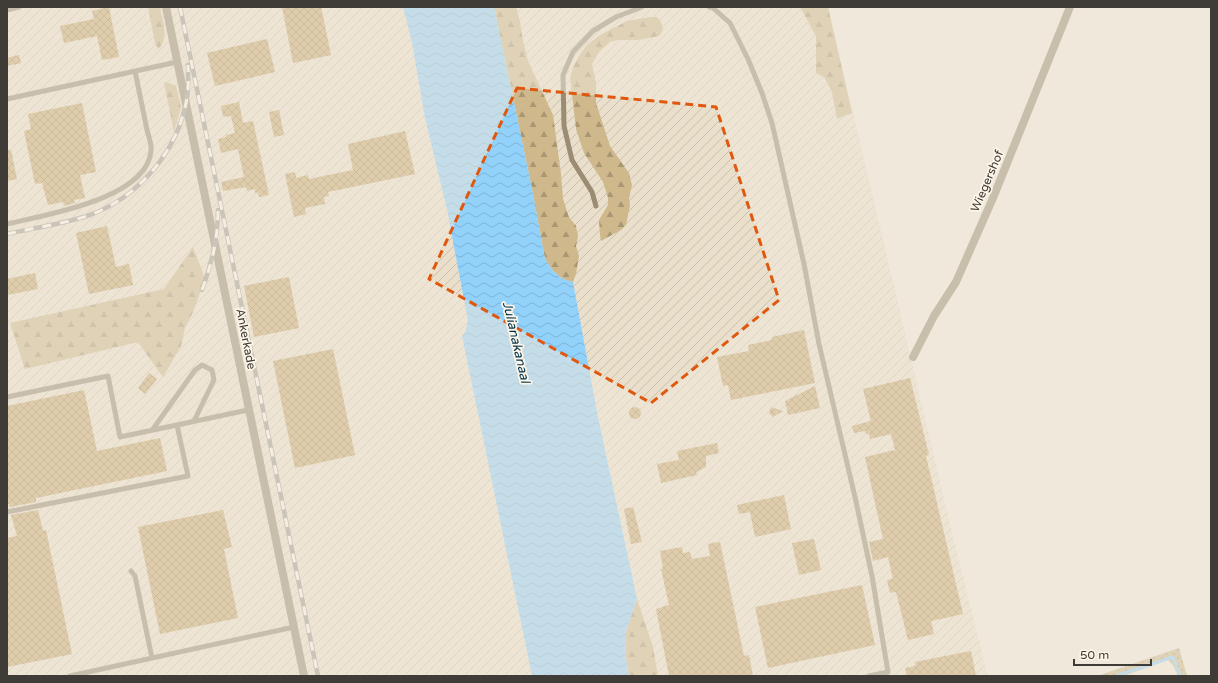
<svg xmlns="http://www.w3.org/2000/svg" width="1218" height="683" font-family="'Varela Round',sans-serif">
<defs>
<pattern id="industrial-furrows" width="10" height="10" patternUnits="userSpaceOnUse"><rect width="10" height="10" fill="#eadfcb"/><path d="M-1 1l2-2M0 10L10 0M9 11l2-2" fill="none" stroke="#cac0af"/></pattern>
<pattern id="green-dots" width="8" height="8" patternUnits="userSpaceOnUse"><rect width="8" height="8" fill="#ceb88c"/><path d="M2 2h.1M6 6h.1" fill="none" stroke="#a99773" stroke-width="1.8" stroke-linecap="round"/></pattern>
<pattern id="forest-firs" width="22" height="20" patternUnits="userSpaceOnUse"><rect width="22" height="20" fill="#ceb88c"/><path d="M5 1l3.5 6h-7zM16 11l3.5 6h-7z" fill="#a99773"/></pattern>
<pattern id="water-waves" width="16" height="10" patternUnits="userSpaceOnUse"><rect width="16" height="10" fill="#92d1f9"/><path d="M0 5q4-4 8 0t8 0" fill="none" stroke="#7fb4d6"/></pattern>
<pattern id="building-cross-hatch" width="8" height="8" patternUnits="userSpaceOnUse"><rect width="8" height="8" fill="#caab6f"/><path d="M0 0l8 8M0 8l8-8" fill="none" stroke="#a58c5c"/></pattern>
</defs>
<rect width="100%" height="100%" fill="#efe8db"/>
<path fill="url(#industrial-furrows)" d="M7,7h396l9,36 13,75 22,92 21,111 -3,11 -3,4 70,340h-525z
M494,7h334l120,509 40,160h-359l-2,-52 10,-25 -39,-182 -25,-134 -10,-4 -18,-20 -13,-70z"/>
<path fill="url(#green-dots)" d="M1179,648l8,28h-9l-5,-11 -5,-5 -45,16h-26z"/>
<path fill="url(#forest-firs)" d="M148,7h12c2,14 10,31 -2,42l-3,-6z
M494,7h22l4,15 3,19 5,20 25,54 8,59 2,25 6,18 7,9 2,10 -2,10 3,10 -3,18 -3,8 -10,-3 -10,-8 -8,-12 -13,-70z
M800,7h28l24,106 -15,6 -5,-27 -8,-15 -8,-4v-37z
M651,17h6l4,5 2,8 -4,6 -21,4h-21l-7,2 -11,10 -7,12 4,19v20l14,43 19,27 3,12 -3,13 1,7 -4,20 -5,5 -20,11 -1,-6 -1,-15 9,-15v-7l-5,-16 -19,-29 -8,-24 -6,-52 4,-12 6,-11 8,-10 12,-9 27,-14z
M166,82l10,4 5,21 -7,25 -10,-49z
M193,247l12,32 -12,33 -8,16 -4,18 -18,31 -25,-35 -113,27 -15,-46 154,-34z
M637,599l16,48 5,29h-29l-3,-18 -1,-24z"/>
<path fill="url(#water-waves)" d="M403,7h91l38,182 13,70 8,12 10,8 10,3 25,135 39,182 -12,35 1,24 3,18h-97l-70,-340 3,-4 3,-11 -21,-111 -22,-92 -13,-75z"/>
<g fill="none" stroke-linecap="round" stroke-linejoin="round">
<path stroke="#92d1f9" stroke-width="3" d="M1116,676l57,-19 7,19"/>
</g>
<path fill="url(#building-cross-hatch)" d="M109,7l10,50 -17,3 -5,-24 -33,7 -4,-17 34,-7 -2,-8z
M282,7h39l10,48 -38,8z
M267,39l8,33 -60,14 -8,-33z
M19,55l2,8 -14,3v-8z
M239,102l4,21 10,-2 16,74 -10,2 -1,-5 -3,1v-4l-8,2 -1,-4 -23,4 -2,-9 23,-5 -6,-28 -17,4 -3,-14 8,-2v-2l9,-2 -4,-17 -8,1 -2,-11z
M82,103l14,69 -16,3 5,23 -11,2 1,3 -11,3 -1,-4 -15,3 -6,-22 -7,1 -11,-53 7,-2 -3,-15z
M279,110l5,25 -10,2 -5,-25z
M405,131l10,43 -87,18 1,4 -5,1 1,7 -20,4 1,6 -12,3 -9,-43 10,-2 1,6 12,-3 1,4 44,-9 -5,-26z
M7,150h4l6,29 -10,2z
M107,226l9,41 13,-3 4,21 -44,9 -13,-61z
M35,273l3,16 -31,6v-16z
M289,277l10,51 -45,9 -10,-51z
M804,330l11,53 -84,17 -3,-15 -5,1 -6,-29 32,-6 -1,-6 24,-5v-3z
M333,349l22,106 -60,13 -22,-107z
M149,373l8,6 -12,15 -7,-6z
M910,378l19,77 -3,1 37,158 -32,7 3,13 -26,6 -12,-48 -6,1 -3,-13 6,-1 -5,-22 -15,4 -4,-19 14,-3 -18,-82 30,-7 -4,-16 -21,5 -1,-5h-3l-1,-3 -11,2 -2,-7 19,-5 -8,-32z
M815,386l5,22 -32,7 -3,-14z
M84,390l13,61 63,-13 7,33 -131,27v4l-26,5 -1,-3h-2v-98z
M629 413a6 6 0 1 1 12 0a6 6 0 1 1-12 0Z
M771,407l12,4 -10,6 -4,-4z
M717,443l2,10 -13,3v11l-10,5 1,3 -36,8 -4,-19 22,-4 -2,-9z
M784,495l7,34 -36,8 -5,-25 -11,2 -2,-9z
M633,507l9,35 -11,2 -7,-35z
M38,510l5,21 3,-1 26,124 -65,13v-129l10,-2 -6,-21z
M223,510l9,37 -8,2 14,69 -78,16 -22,-107z
M814,539l7,31 -22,5 -7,-32z
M717,542v1l3,-1 24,114 5,-1 4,21h-84l-13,-67 13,-4 -8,-36h2l-3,-18 22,-4 1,6 7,-1 2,7 18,-3 -2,-12z
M862,585l13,60 -107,23 -13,-61z
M971,651l5,25h-69l-2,-8 11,-2 -1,-4z"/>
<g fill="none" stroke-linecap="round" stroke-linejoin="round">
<path stroke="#9a8d74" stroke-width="5" d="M709,7l4,1 17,15 18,36 14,34 10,30 32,141 15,80 36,153 17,79 16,96 -19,4
M7,10l12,-3
M7,99l170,-37
M596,206l-4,-14 -20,-32 -8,-34 -1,-51 10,-23 20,-21 23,-14 26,-10
M7,224c37,-9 140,-25 144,-73 1,-6 -2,-14 -4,-21 -4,-19 -8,-39 -12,-59
M7,397l101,-21 12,61 128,-27
M153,429l42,-59 7,-5 10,5 2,10 -20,41
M7,512l181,-36 -11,-51
M131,571l4,5 17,82
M70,676l224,-49"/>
<path stroke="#9a8d74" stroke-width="8" d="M166,7l138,669
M913,357l21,-41 22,-34 37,-84 77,-191"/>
<g stroke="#a09b91" stroke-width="4.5">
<path id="rail" d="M180,7l138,669
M7,234c27,-6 55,-10 80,-18 52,-18 91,-65 100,-118 2,-11 1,-22 1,-33
M202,290c10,-27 16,-51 16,-80"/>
</g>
<use href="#rail" stroke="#fdf6e8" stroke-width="3" stroke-dasharray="9" stroke-linecap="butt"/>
</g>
<path d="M0 0H1218V683H0ZM517,88l199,19 63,193 -128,103 -222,-124z" fill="#efe8db" fill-opacity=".55" fill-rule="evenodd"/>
<path fill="none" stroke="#e0580e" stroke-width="3" stroke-dasharray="8 5" stroke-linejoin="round" d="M517,88l199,19 63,193 -128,103 -222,-124z"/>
<g text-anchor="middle" stroke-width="3.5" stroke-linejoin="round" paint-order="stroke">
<g font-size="12" fill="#3f3c37" stroke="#fdf6e8">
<text transform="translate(987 181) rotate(-67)" y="4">Wiegershof</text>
<text transform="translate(246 339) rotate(79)" y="4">Ankerkade</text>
</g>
<g font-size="13" font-style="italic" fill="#00334e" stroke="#fdf6e8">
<text transform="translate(517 342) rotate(77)" y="5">Julianakanaal</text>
</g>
</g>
<rect width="1218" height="683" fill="none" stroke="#3f3c37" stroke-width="16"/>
<path d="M1074 659v6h77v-6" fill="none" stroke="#3f3c37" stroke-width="2"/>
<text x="1080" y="659" font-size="12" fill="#3f3c37" stroke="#fdf6e8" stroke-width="3" paint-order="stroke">50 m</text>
</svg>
